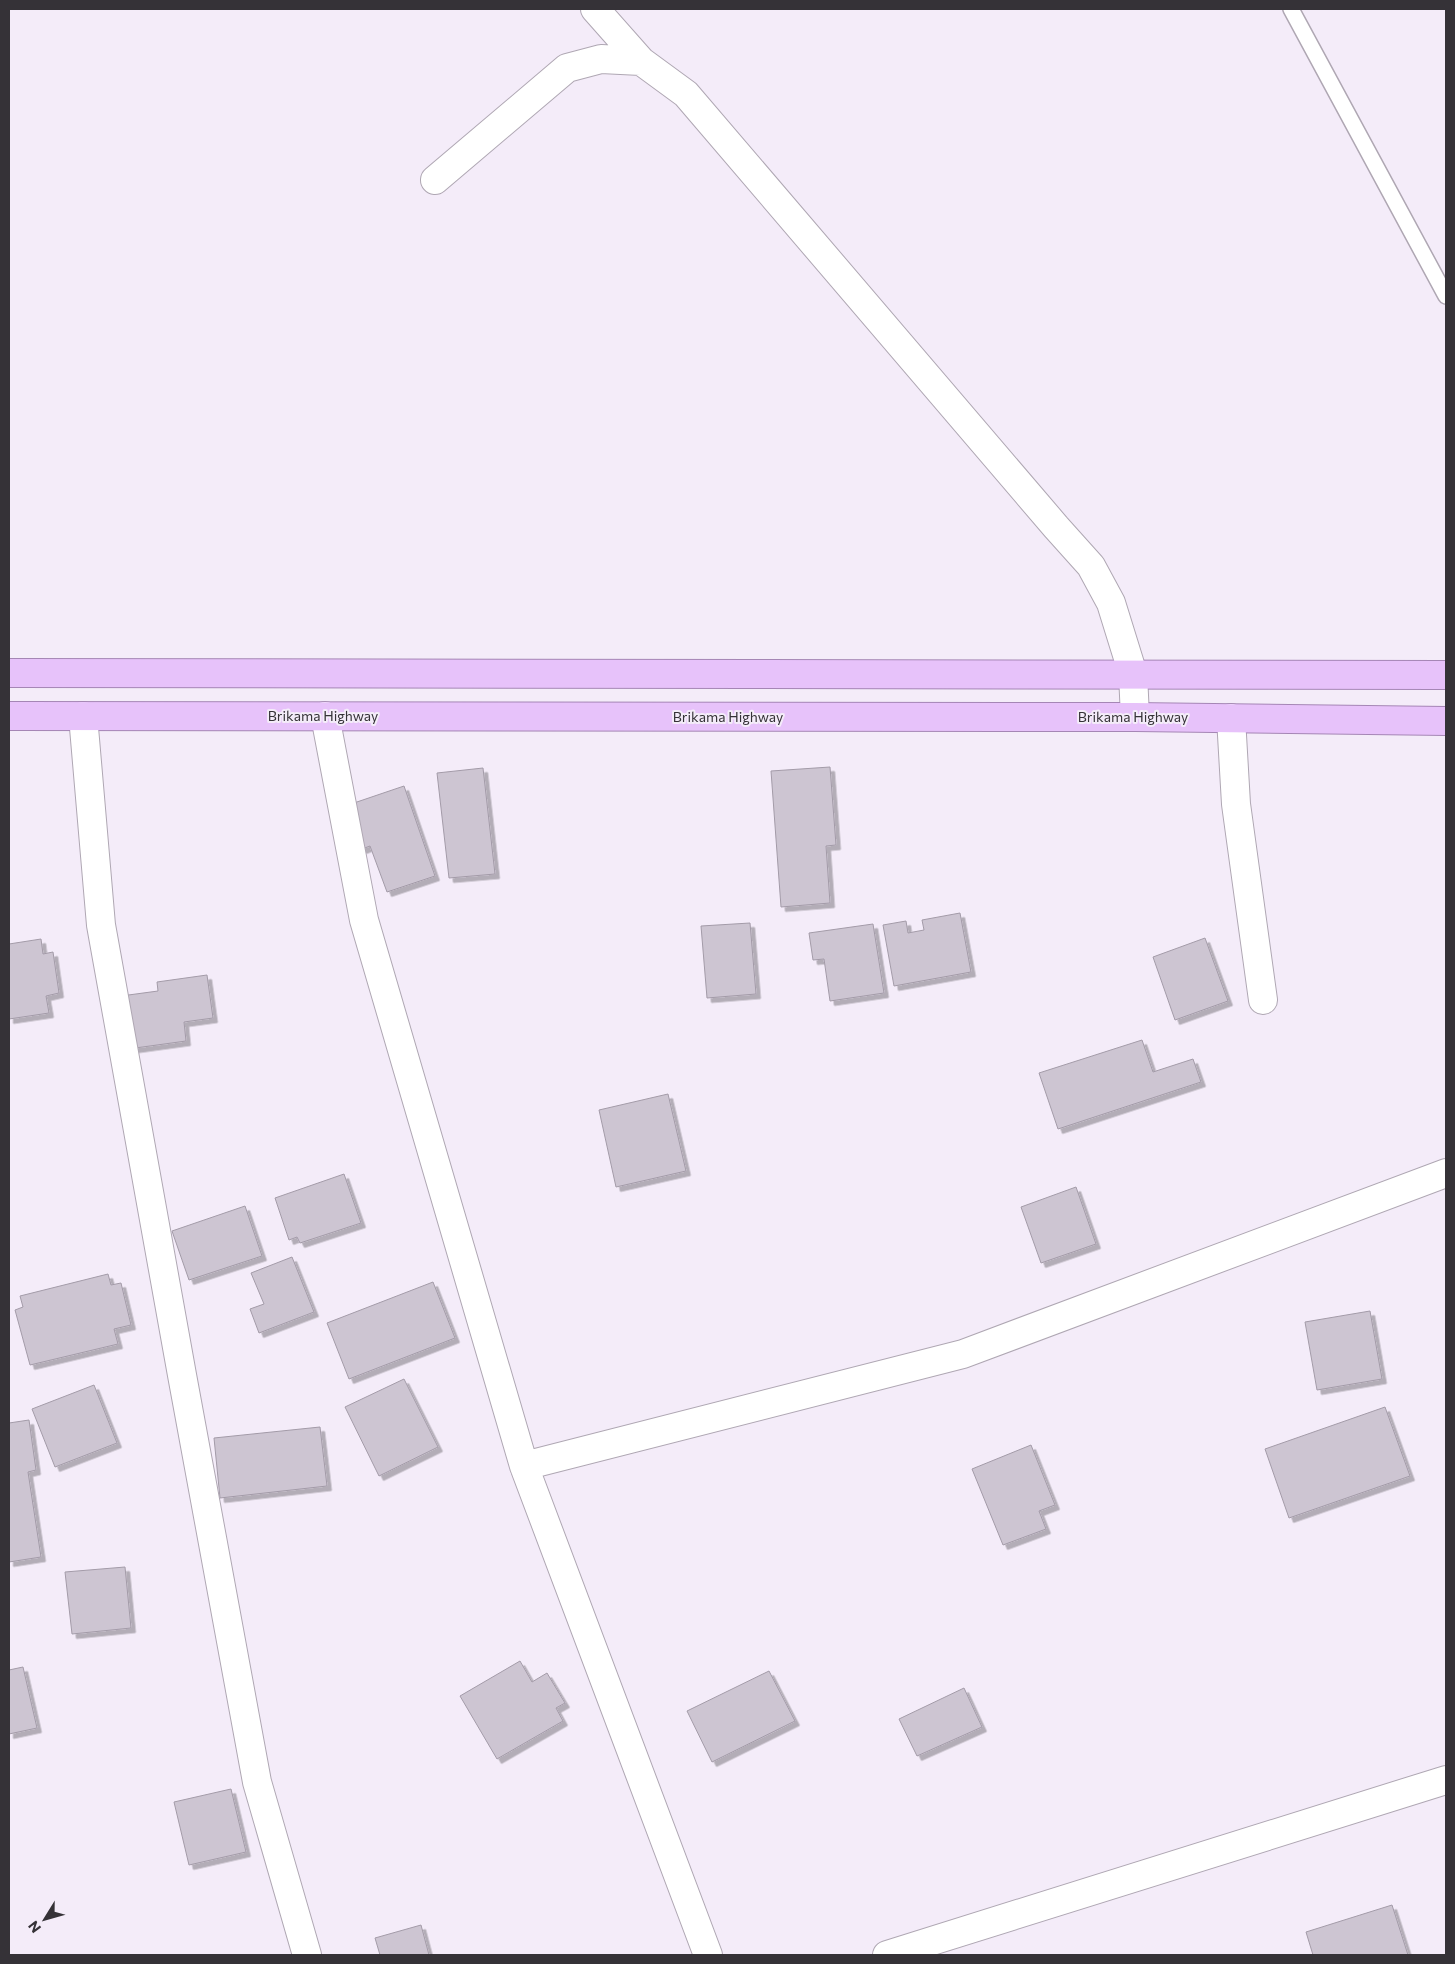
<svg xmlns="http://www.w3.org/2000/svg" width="1455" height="1964" font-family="Commissioner,sans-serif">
<defs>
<filter id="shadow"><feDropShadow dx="4.5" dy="4.5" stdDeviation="0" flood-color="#0004"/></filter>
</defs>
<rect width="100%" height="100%" fill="#f4ecf9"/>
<path fill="#cdc5d2" stroke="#a39ba8" filter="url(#shadow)" d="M830,767l6,78 -10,1 4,57 -49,4 -10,-136z
M483,768l12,106 -46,4 -12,-105z
M404,786l31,90 -48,16 -17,-46 -8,3 -14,-44z
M960,913l11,59 -77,14 -11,-61 23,-4 2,12 16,-3 -2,-10z
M750,923l6,71 -49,4 -6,-72z
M873,924l11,69 -54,8 -6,-42 -11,1 -4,-27z
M1205,938l23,63 -53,19 -22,-63z
M41,939l2,15 10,-2 6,41 -13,3 3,17 -40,6v-75z
M207,975l6,43 -29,4 2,19 -58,8 -7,-53 37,-5 -1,-9z
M1142,1040l11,32 40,-13 8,23 -143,47 -19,-56z
M668,1094l18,77 -70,16 -17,-77z
M344,1174l17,49 -61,20 -3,-6 -8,3 -14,-42z
M1076,1187l20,57 -55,19 -20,-56z
M245,1206l17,50 -73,24 -17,-49z
M292,1257l22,55 -55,21 -9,-24 14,-5 -13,-31z
M108,1274l3,11 10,-2 10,42 -17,4 4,15 -88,21 -15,-55 8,-3 -3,-11z
M433,1282l22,56 -106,41 -22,-56z
M1370,1311l12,68 -65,11 -12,-68z
M404,1379l34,68 -59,29 -34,-69z
M94,1385l23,58 -62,24 -23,-58z
M1385,1407l25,69 -121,42 -24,-69z
M29,1420l7,50 -8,2 13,85 -32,5v-139z
M320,1427l7,59 -107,12 -6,-60z
M1031,1445l24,60 -16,6 7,18 -43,16 -31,-76z
M125,1567l6,61 -59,6 -7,-62z
M520,1661l12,21 15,-9 18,30 -9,5 7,13 -66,38 -37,-63z
M23,1667l14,61 -28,6v-64z
M769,1671l26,50 -83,41 -25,-51z
M964,1688l18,39 -65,29 -18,-37z
M231,1789l15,63 -57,13 -15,-63z
M1392,1905l16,50h-95l-7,-23z
M421,1925l8,30h-49l-5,-17z"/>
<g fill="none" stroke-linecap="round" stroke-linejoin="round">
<g stroke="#afa7b3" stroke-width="18">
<path id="service" d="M1291,9l155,287"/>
</g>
<g stroke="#afa7b3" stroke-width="30">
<path id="minor" d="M595,9l46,52
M435,180l132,-112 34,-9 40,2 45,33 370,433 35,39 20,37 22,71 2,43
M83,716l18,209 81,450 75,407 50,173
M325,716l39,204 160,546 184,489
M1231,718l5,86 27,196
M524,1466l439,-112 483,-181
M887,1955l559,-175"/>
</g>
<g stroke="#a586b5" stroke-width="30">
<path id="trunk" d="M9,673l1437,2
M9,716l1126,1 311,4"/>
</g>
<use href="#service" stroke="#fff" stroke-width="15"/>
<use href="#minor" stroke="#fff" stroke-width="28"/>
<use href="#trunk" stroke="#e7c2fa" stroke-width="28"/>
</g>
<g text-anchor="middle" stroke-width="4" stroke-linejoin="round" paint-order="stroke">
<g font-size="14" fill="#353237" stroke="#f4ecf9">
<text x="323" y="721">Brikama Highway</text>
<text x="728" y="722">Brikama Highway</text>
<text x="1133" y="722">Brikama Highway</text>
</g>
</g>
<rect width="1455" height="1964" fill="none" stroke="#353237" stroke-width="20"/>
<g transform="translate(45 1919) rotate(233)" stroke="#f4ecf9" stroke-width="4" paint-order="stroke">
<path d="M0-4L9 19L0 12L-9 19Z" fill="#353237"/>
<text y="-8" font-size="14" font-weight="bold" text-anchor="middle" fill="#353237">N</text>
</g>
</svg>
